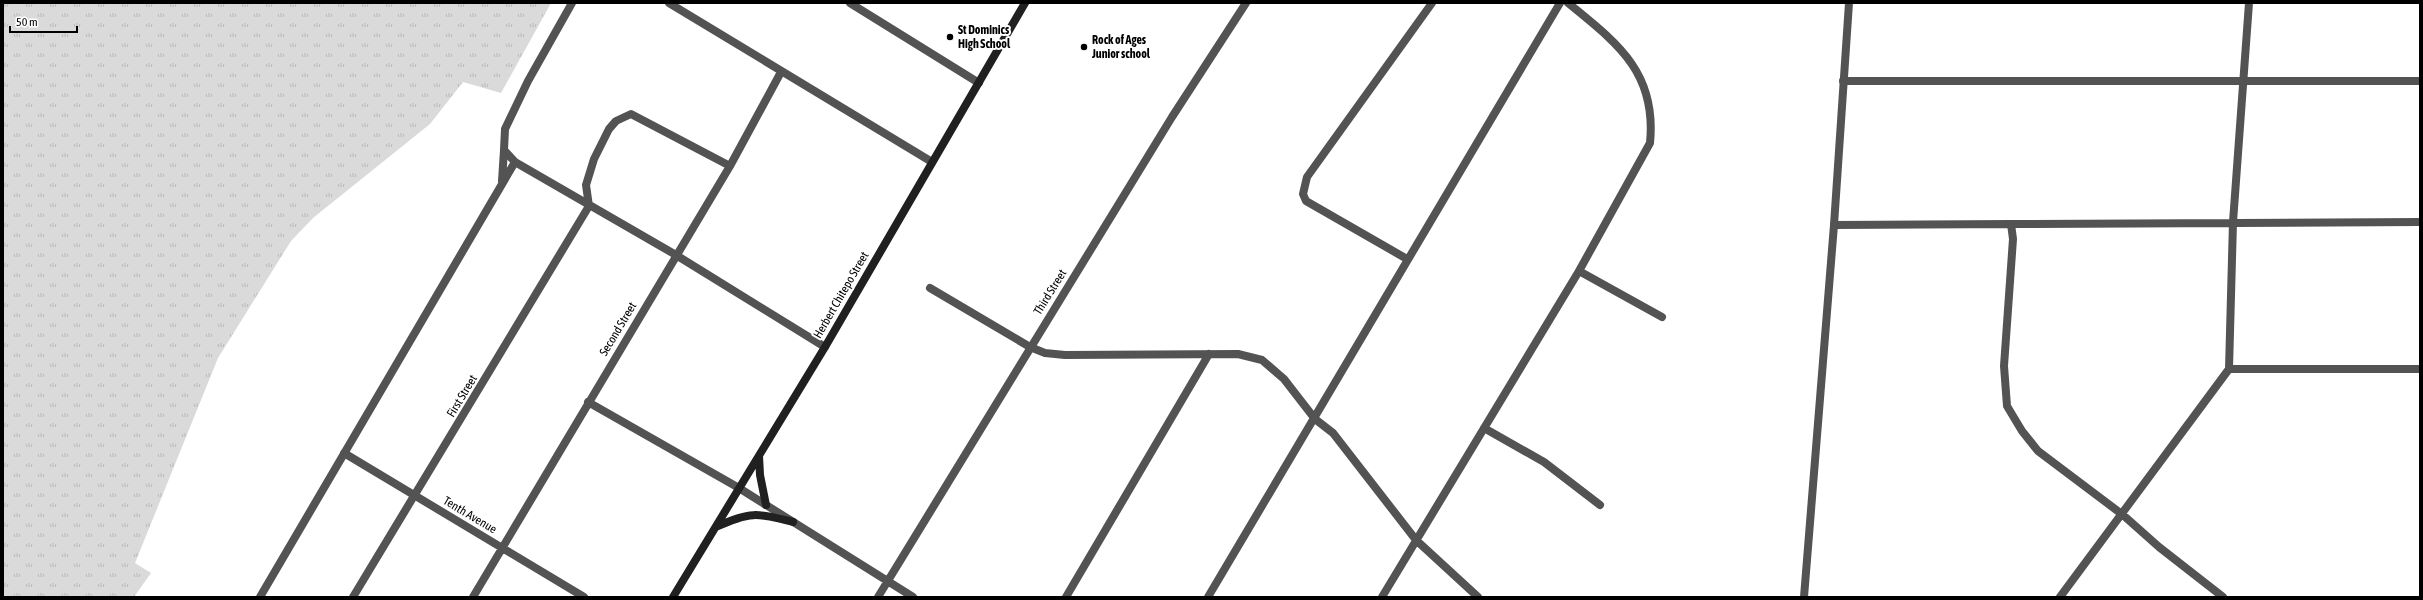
<svg xmlns="http://www.w3.org/2000/svg" width="2423" height="600" font-family="'Asap Condensed',sans-serif">
<defs>
<pattern id="grass-tufts" width="24" height="20" patternUnits="userSpaceOnUse"><rect width="24" height="20" fill="#dadada"/><path d="M3 7l-1-3M5 7V3M7 7l1-3M15 17l-1-3M17 17v-4M19 17l1-3" fill="none" stroke="#b9b9b9"/></pattern>
</defs>
<rect width="100%" height="100%" fill="#fff"/>
<path fill="url(#grass-tufts)" d="M3,3h548l-50,90 -38,-11 -33,42 -117,94 -22,23 -73,117 -83,205 16,10 -17,24h-131z"/>
<g fill="none" stroke-linecap="round" stroke-linejoin="round">
<path stroke="#535353" stroke-width="8" d="M572,3l-44,78 -23,48 -1,21 11,12 161,93 149,92
M669,3l263,159
M850,3l129,80
M1843,81h577
M502,181l2,-31
M2011,224l409,-2
M1834,225l177,-1 2,15 -9,127 3,40 15,25 16,20 85,64 36,32 64,50
M1407,259l-101,-58 -3,-7 4,-17 125,-174
M1579,271l83,46
M930,288l100,59 15,6 20,2 173,-1 24,6 22,19 31,40 18,14 83,107 62,57
M2229,369l4,-147 16,-219
M588,402l151,86 174,109
M1484,428l60,34 56,43
M344,453l240,144
M260,597l255,-435
M353,597l236,-391 -3,-21 8,-26 15,-30 7,-8 15,-7 99,52
M473,597l257,-431 51,-94
M878,597l294,-480 74,-114
M1066,597l143,-243
M1208,597l352,-594
M1382,597l197,-326 71,-128c7,-71 -33,-100 -82,-140
M2060,597l169,-228h191"/>
<path stroke="#535353" stroke-width="8" d="M1804,597l30,-372 15,-222"/>
<path stroke="#202020" stroke-width="8" d="M759,456l1,19 6,30
M716,527c34,-16 41,-14 77,-5
M673,597l152,-250 200,-344"/>
</g>
<g fill="#000" stroke="#fff" stroke-width="1.5">
<circle cx="950" cy="37" r="4"/>
<circle cx="1084" cy="47" r="4"/>
</g>
<g text-anchor="middle" stroke-width="4" stroke-linejoin="round" paint-order="stroke">
<g font-size="12" font-weight="bold" fill="#000" stroke="#fff" text-anchor="start">
<text x="958" y="34">St Dominics<tspan x="958" dy="14">High School</tspan></text>
<text x="1092" y="44">Rock of Ages<tspan x="1092" dy="14">Junior school</tspan></text>
</g>
<g font-size="12" fill="#000" stroke="#fff">
<text transform="translate(1050 292) rotate(-58)" y="4">Third Street</text>
<text transform="translate(841 295) rotate(-60)" y="4">Herbert Chitepo Street</text>
<text transform="translate(618 329) rotate(-59)" y="4">Second Street</text>
<text transform="translate(462 396) rotate(-59)" y="4">First Street</text>
<text transform="translate(470 515) rotate(31)" y="4">Tenth Avenue</text>
</g>
</g>
<rect width="2423" height="600" fill="none" stroke="#000000" stroke-width="8"/>
<path d="M10 26v6h67v-6" fill="none" stroke="#000000" stroke-width="2"/>
<text x="16" y="26" font-size="12" fill="#000000" stroke="#ffffff" stroke-width="3" paint-order="stroke">50 m</text>
</svg>
